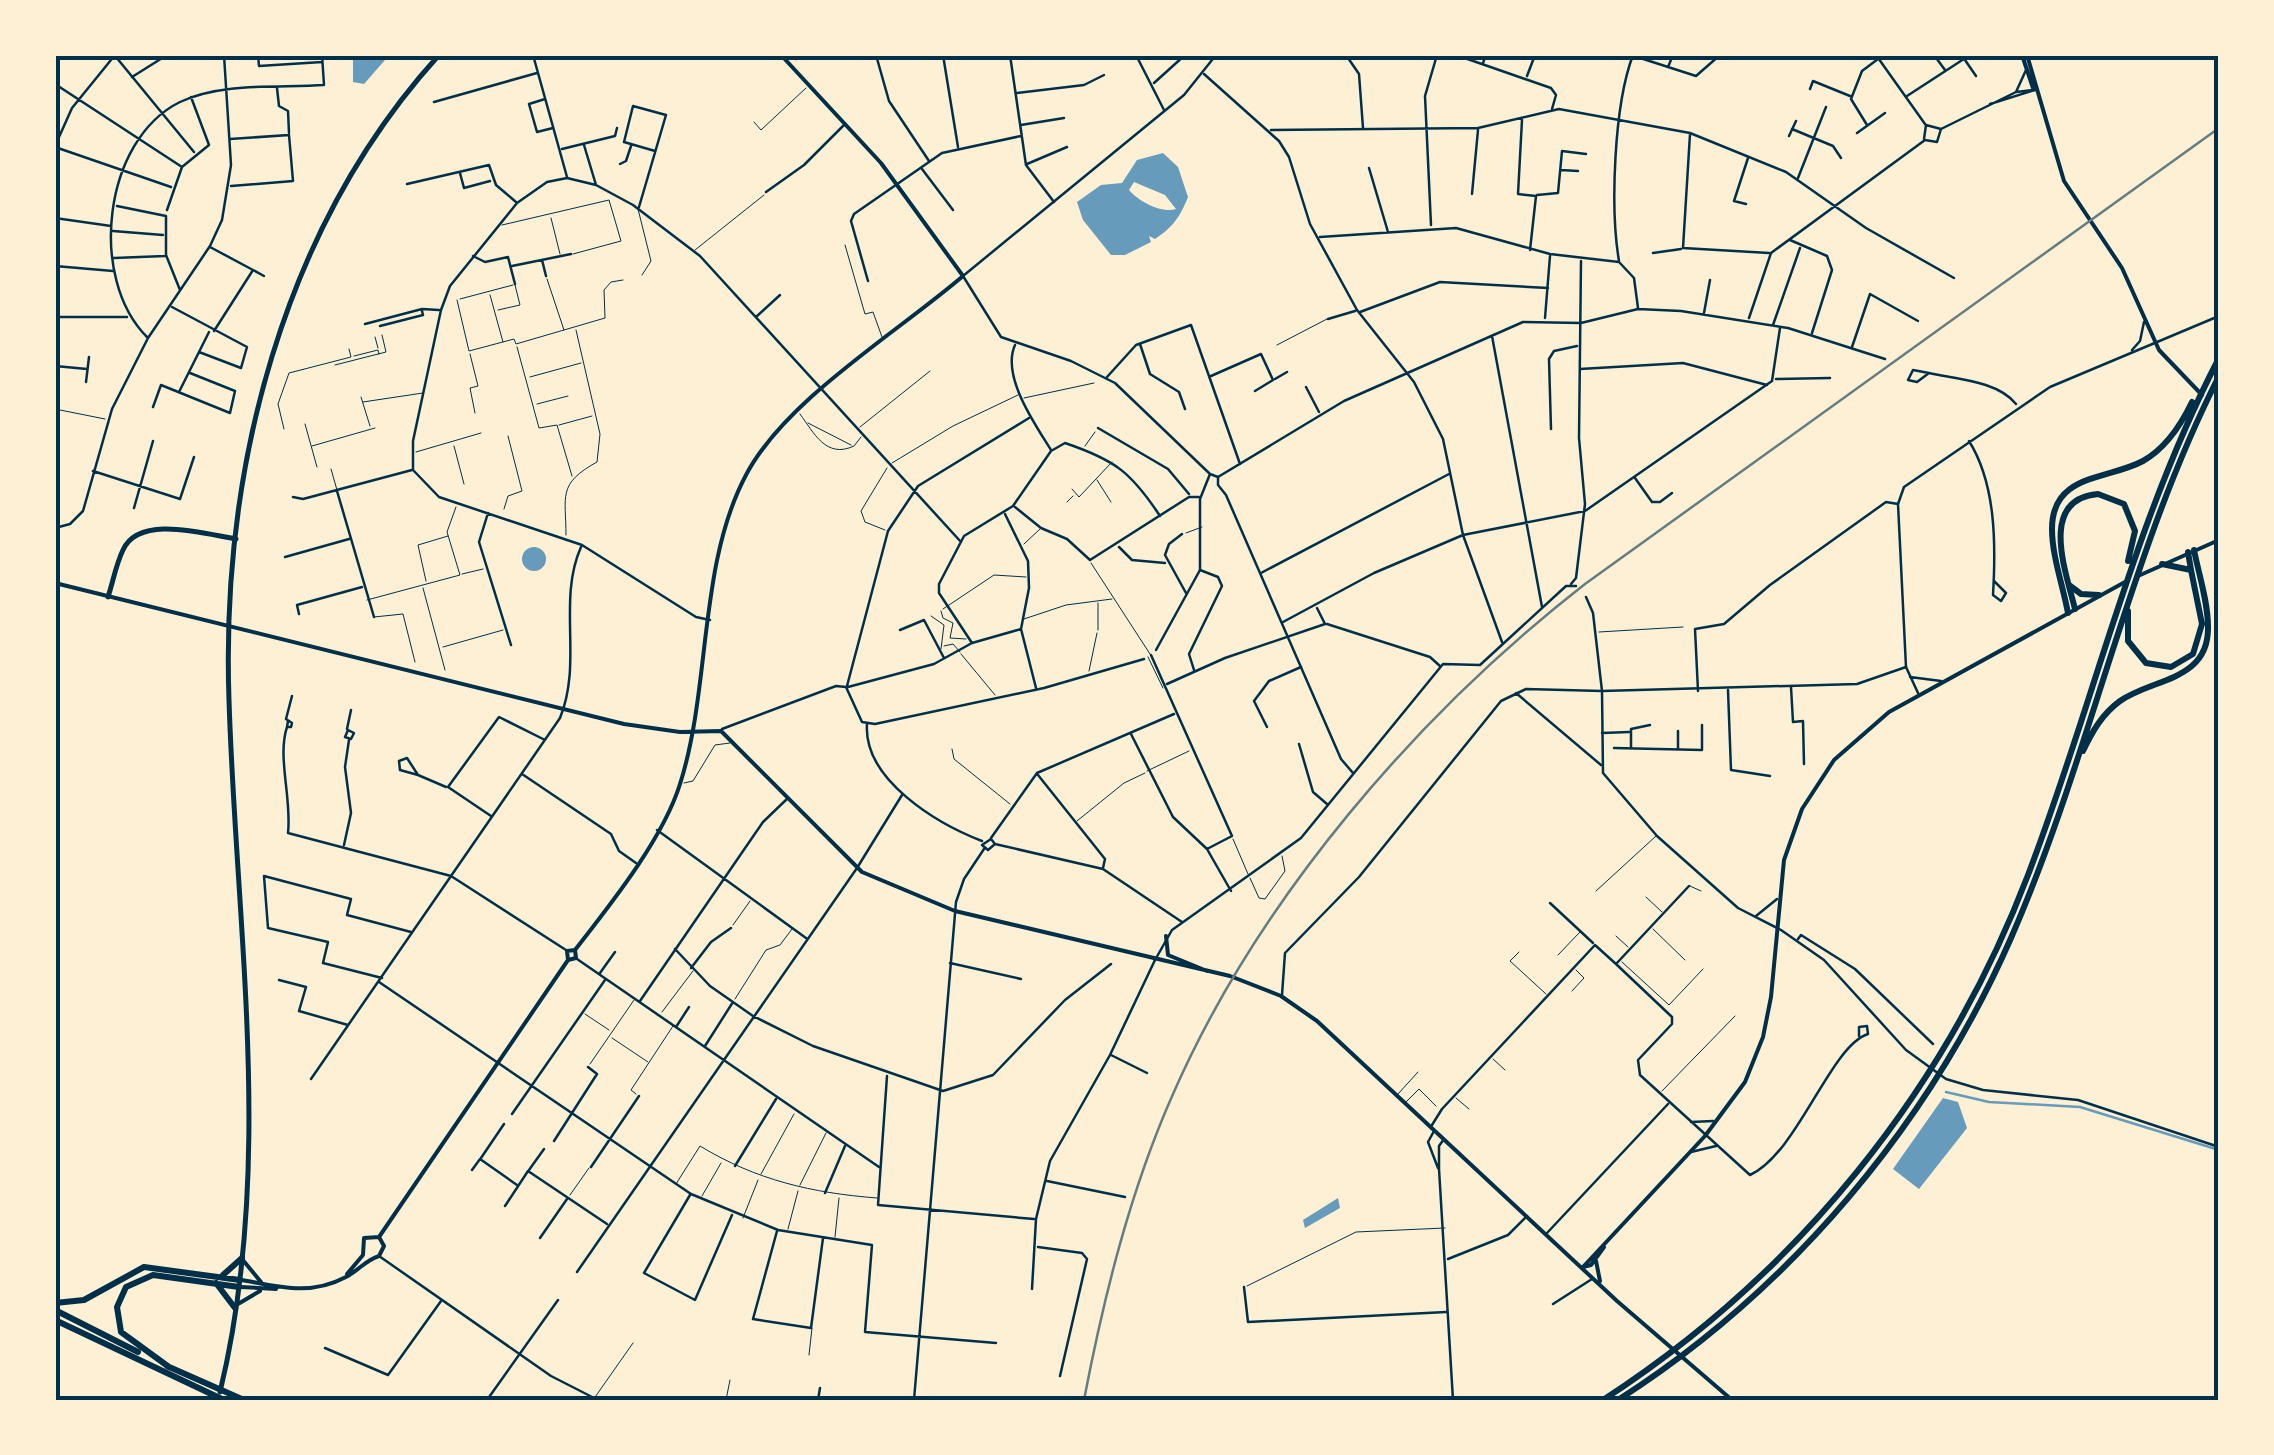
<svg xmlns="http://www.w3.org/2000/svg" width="2274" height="1455" font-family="Bitter,serif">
<rect width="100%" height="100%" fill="#fdf0d5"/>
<path fill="#669bbc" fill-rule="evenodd" d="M353,55l32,5 -21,24 -11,-2z
M1163,153l15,14 10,30c-8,20 -15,30 -33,42l-6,-3 2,6 -26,13h-14l-28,-35 -6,-18 24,-17 21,-2 15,-23zM1134,182l31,13 11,14c-14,5 -38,-8 -47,-19z
M522 559a12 12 0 1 1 24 0a12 12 0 1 1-24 0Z
M1943,1098l15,4 9,26 -48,61 -26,-20z
M1338,1198l2,10 -35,20 -2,-8z"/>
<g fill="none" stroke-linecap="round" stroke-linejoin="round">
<path stroke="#669bbc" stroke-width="2.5" d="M1946,1092l43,10 91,5 139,43"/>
<path stroke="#003049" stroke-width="1" d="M754,122l7,8 45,-42
M638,209l13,52 -9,14
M551,218l9,36
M502,225l107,-25 12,41 -48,13
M845,245l20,69 8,-2 9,25
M695,250l69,-55
M547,279l17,51
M490,295l13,47
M460,299l53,-14
M457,300l12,51 45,-12 2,5 89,-26 -1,-28 7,-8 12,-2
M498,310l22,-5 -5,-20
M375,337l3,11
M1277,345l50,-26
M517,347l22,81 18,-3 15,51
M470,354l8,32 -8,2 5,25
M354,356l24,-6 1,4
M335,365l51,-13 -4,-17
M530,377l51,-14
M361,397l9,29
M1024,398l70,-15
M363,402l60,-9
M537,404l31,-8
M55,409l50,10
M800,414c14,19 26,45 54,32l7,-9
M808,423l43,22
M305,424l12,43
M559,425l33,-9
M860,427l70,-56
M284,429l-6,-25 11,-31 62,-16 -2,-8
M312,446l63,-18
M454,446l10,38
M1085,446l10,-14
M416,452l65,-19
M892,463l61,-37 65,-31
M331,469l6,21
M1097,480l14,22
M1072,489l7,8 33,-35
M1067,502l6,-6
M504,509l4,-13 14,-5 -14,-55
M885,530l-20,-8 -4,-11 26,-43
M1186,533l16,-6
M566,535c0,-39 -9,-51 31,-73l3,-28 -24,-104
M462,574l21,-5
M426,581l-8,-36 30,-9
M423,588l22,82
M367,600l93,-25 -13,-43 9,-25
M943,609l51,-34 32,2
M374,617l29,-3 12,48
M1599,632l84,-5
M443,647l60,-17
M961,654l34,41
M1089,671l8,-38
M952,749l2,10 56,45
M684,783l9,-2 22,-36 15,-2
M1077,821l47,-38 21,-10
M1250,878l9,20 6,1 20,-28 -3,-15
M1690,886l11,5
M1596,891l60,-55
M1646,897l16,15
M733,925l17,-24
M1653,929l32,31
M1616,936l12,11
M1519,952l-9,9 36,33
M1558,955l22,-23
M1622,962l47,43 34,-36
M1572,991l12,-13 -8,-8
M735,999l31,-49 14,-5 12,-16
M662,1012l31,-41
M585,1014l24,16
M612,1038l36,24
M1493,1059l12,11
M590,1064l44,-64
M1662,1091l73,-75
M636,1094l-5,-4 42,-64
M1398,1094l20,-22
M1456,1098l13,11
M1406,1102l13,-13 17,17
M761,1174l33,-60
M676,1184l24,-38c56,34 112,47 177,52
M800,1185l26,-52
M570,1195l19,-27
M702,1196l19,-33
M743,1218l15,-38
M788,1229l10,-38
M835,1237l4,-39
M1247,1286l109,-54 89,-4
M809,1355l3,-27
M593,1400l40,-57
M726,1400l4,-20"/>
<path stroke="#003049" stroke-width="1" d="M1024,544l16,-15
M1091,563l59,91
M1098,603v27
M941,611l2,7 10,5 -3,15 16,1
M931,616l13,9 -3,24
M1024,619l42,-14 46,-6
M944,646l9,-2 7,8
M1148,657l15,31
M1147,771l42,-20
M1233,839l15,35"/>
<path stroke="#003049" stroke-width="2.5" d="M258,55l1,11 63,-4
M533,55l34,122
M876,55l13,46 40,60
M943,55l15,92
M1010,55l16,110 28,37
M1136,55l28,55
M1346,55l13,19 4,54
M1456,55l95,33 5,7 -4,14
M1876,55l49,69
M1934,55l11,15
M1634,56l62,20 24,-21
M116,57l78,95
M796,59l6,-4
M1965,60l11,16
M1483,63l3,-8
M1668,67l5,-12
M1204,74l75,67 10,16 21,67 47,86 57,72 29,57 20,96 39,107
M1527,76l8,-21
M132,77l35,-22
M1154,83l31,-28
M55,84l127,83
M277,88l2,18 9,5 1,22
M1810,89l3,-8 37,15
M2016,92l17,-2
M1017,93l67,-8 20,-10
M1907,96l63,-41
M545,99l-16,5 8,28 16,-4
M434,102l103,-29
M1990,104l45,-14
M1522,120l-4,74 18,2 -6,54
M1021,125l43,-7
M1867,125l-16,-26 11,-28 16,-12
M1792,129l41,17 8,12
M1271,130l207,-2 81,-19 131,24 96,39 80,56 88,50
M1857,133l28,-20
M1690,134l-7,114 86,5
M1789,136l7,-15
M230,139l59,-4 4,46 -62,5
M1924,139l2,-14 15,4 75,-37 10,-22
M584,145l12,40
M55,146l17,-38 43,-53
M55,147l116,40
M562,149l53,-13 2,-8
M620,164l6,-3 5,-15
M1027,164l40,-17
M1369,168l19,64
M922,169l31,41
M1561,170l17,1
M460,173l4,15 26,-7
M1798,178l28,-71
M407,184l82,-19 7,20 20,17
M766,192l38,-27 40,-40
M1472,194l6,-64
M1537,195l21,-2 4,-42 24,3
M1746,204l-12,-3 14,-43
M117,206l49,10v39l14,35
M639,207l27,-92 -33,-9 -9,36 31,9
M167,210l15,-43 27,-22 -18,-48
M55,218l56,8
M1431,225l-6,-129 12,-41
M113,231l50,4
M1320,237l136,-9 94,26 69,8 15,16 4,30
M1790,240l37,16 5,14 -20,63
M210,247l43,23 -39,61
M1653,253l28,-4
M473,256l12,6 23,-5 7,27
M114,258l51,-2
M542,260l4,16
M1619,261c-9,-53 -5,-156 14,-206
M55,266l58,5
M512,266l59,-12
M253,270l11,6
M868,281l-17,-60 3,-7 88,-61 79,-17
M172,307l75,40 -6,21 -42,-16
M1360,312l80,-30 108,6
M1704,313l6,-33
M55,317h72
M756,317l24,-22
M1545,318l5,-62
M1749,318l22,-65 154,-113 12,2 4,-13
M1328,319l27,-8
M365,324l57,-15 17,1
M1773,325l27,-77
M380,326l43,-11 -1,-4
M1492,336l50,271
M147,337c-59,-59 -44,-197 33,-235 42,-20 99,-14 144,-17l-2,-30
M1140,344l10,30 29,18 6,17
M1015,345c-14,31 20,79 36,105
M1852,347l18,-53 48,27
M2132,350l8,-9 4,-19
M55,366l32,3
M1580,369l103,-6 84,22
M1929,373l-16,-3 -5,10 9,2 12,-9c27,6 69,8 87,31
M1211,376l50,-22 12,26 -18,11
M1107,377l29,-32 55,-20 49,139
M1275,379l12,-7
M1776,379l54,-1
M86,382l3,-25
M1306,387l13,25
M179,392l30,-60
M153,407l8,-22 69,28 5,-22 -45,-18
M1098,428l70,41 21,25
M1551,429l-2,-70 5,-8 23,-5
M1969,441c27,43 27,103 24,154l8,6 5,-8 -12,-12
M93,471l87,28 14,-42
M1218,477l126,-76 179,-79 58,1 57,-14 43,2 107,17 97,31
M1635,478l17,24h8l12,-9
M337,491l37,126
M293,497l10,2 109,-29
M1015,507l26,21 26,11 23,21 99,-63h10
M134,508l19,-67
M488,513l-9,29 32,103
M1005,514l23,47 1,27 -8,41 15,59
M55,528l15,-4 13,-13 29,-102 36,-71 62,-92 12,-26 9,-55 -7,-110
M1182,534l-13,10 -4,11 21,38
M1119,547l13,13 33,3
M285,557l64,-18
M1261,573l188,-99
M1571,584l5,-6 9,-74 -6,-66 2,-177
M299,614l-2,-9 65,-18
M710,620l-14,-3 -114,-72 -143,-48 -26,-27v-29l28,-131 9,-24 67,-83 30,-21 20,-4 29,7 37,20 67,51 261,286
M1283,622l91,-49 89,-38 122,-24 187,-130 8,-53
M1327,624l103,33 10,9
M900,630l24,-10 20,38
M972,643l-33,-50v-9l25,-48 49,-30 38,-55 14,-8c50,17 66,29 95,73
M1151,655l81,181 -25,13
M1194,670l-5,-16 33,-68 -4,-9 -18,-7
M1910,677l31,4
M1167,684l58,-26 100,-34 -8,-16
M847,686l41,-155 30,-45 111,-68
M848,687l86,-23 38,-21 49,-14
M1791,687l2,35 10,-1 1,43
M1728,690l3,80 39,6
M1698,691l-3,-62 29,-5 46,-39 116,-83 12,2
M1516,693l85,72
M1918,693l-12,-26 -8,-163 6,-17 146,-100 169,-71
M288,721l-1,6h4l1,-4 -6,-4 6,-23
M867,724c-4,56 71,100 115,117
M287,727c-10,30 5,72 1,106l163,43 115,74
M1267,727l-13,-26 15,-20 32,-14
M347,729l4,-19
M348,730l6,3 -3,6 -6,-2z
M1602,733l27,-1
M1131,734l42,83 34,32 24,42
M1299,744l14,48 14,12
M1631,747v-18l19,-4
M1614,748l88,2v-25
M1678,749v-18
M522,774l89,60 8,17 17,12
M418,775l-18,-5 -1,-9 8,-3 11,17 28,12
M1038,775l67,84 -2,9
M491,816l-43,-29 51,-70 46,23
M657,830l149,108
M991,838l46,-65 137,-59
M995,844l-7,6 -6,-5 9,-6 4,5 108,25 79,53
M344,845l7,-32 -6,-46 4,-27
M1550,903l43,40
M1798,939l3,-4 54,34 78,75
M675,949l35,37 43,30 60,30 130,45 50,-16 72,-75 46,-36
M577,959l302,208
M950,963l71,16
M1616,964l56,53v7l-34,36 2,15 110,100c48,-22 80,-129 118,-141l-1,-8 -8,1v9
M691,968l20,-26 20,-14
M600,973l15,-21
M382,978l-59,-15 5,-21 -60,-14 -4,-52 87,23 -4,16 64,17
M279,980l27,7 -7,24 49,14
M379,982l312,212 87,36 94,15 -7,87 131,11
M1282,995l3,-42 74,-76 142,-176 25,-12 76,2
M640,1001l123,-179 25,-24
M676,1027l13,-20
M705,1046l28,-44
M1111,1055l36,18
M887,1076l-9,129 156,14
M311,1079l249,-361c23,-56 -3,-117 21,-171
M512,1114l93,-134
M1691,1122l22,-1
M1432,1125l10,-16 153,-164 21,19 73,-78
M1434,1131l-6,11 10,26
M1444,1139l-5,7v23l14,231
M554,1141l43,-67 -9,-7
M1691,1152l25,-6
M481,1158l23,-34
M735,1166l41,-67
M591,1167l48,-71
M472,1170l8,-11 37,26
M529,1170l15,-21
M1047,1181l78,16
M825,1193l20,-47
M690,1195l-46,78 51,27 37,-85
M505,1206l23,-35 79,53
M777,1231l-24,88 58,9 12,-90
M1547,1233l121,-129
M540,1238l27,-39
M1038,1247l44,6 5,6 -27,117
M1448,1259l60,-24 19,-19
M577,1272l280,-404 45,-73
M1244,1287l4,35 198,-10
M1032,1289l4,-70 14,-58 60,-106 45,-95
M1553,1304l39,-25
M325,1348l63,27 53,-74
M487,1400l71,-100
M818,1400l2,-12
M914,1400l42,-498 8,-23 20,-30"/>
<path stroke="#003049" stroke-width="2.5" d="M1216,55l-32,40 -221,181 38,61 70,24 44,22 95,91 8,3v8l8,10 115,264 12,14
M1586,597l7,16 9,78 1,82 54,63 81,72 43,22 43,30 82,90 40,29 37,11 95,10 141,47
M1156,650l44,-80v-71l10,-25
M1602,691l255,-7 49,-17
M722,729l114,-43 10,1 16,35 13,2 169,-36 100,-29
M1756,916l21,-17
M1155,960l17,-30 129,-92 142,-174 37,1 86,-79h10
M379,1256l172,120 47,24"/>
<path stroke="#003049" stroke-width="4" d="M2022,55l11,33
M2027,55l37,126 58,87 37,82 43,45
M2138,576l81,-36
M55,583l569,141 56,8 41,-1 141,141 93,39 275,65 51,20 36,25 300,280 115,99
M1166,936l2,19 39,16
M568,960l-1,-9 8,-1
M379,1237l189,-277 8,-2 -1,-8c35,-45 88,-111 105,-166 31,-97 18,-219 66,-309 39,-75 152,-143 217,-199l-82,-113 -100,-108
M242,1259l19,23
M1596,1261l4,20
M1583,1267l122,-131 40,-54 18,-45 8,-40 13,-137 18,-51 32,-49 55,-48 236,-130
M1583,1267l8,-2 13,-18
M347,1274l16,-19 1,-17 15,-1
M242,1280c38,7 68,16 104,-3 13,-7 20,-17 33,-21l5,-10 -5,-9
M241,1287l35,2
M238,1304l22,-13"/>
<path stroke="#003049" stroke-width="5" d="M108,597c5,-15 8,-33 15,-47 16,-36 82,-16 113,-11
M220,1392c55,-227 16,-462 9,-692 -8,-230 53,-472 210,-645"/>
<path stroke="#003049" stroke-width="6" d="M2188,552l3,18
M2069,585l12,9 18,1
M2075,609c-9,-37 -37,-110 23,-115l26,10 11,27 -7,30
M2128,611v30l18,22 25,4 22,-13 9,-30 -11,-54 -29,-6
M2068,613c-5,-27 -16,-57 -16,-84 0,-56 56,-49 91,-68 23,-13 38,-36 49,-59
M2083,751c9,-19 19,-37 37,-50 33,-23 89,-20 88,-74 0,-25 -9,-52 -14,-77
M223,1275l19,-17
M216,1283l19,25
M55,1303l29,-3 60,-33 96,13
M55,1310l83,42
M55,1320l169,80
M167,1366l77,34
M169,1367l-48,-35 -4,-25 9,-20 27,-12 86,12
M1603,1400c194,-126 342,-308 425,-525 66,-172 105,-352 191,-517
M1618,1400c172,-110 311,-275 393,-462 80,-183 117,-383 208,-562"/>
<path stroke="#657d81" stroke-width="2.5" d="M1084,1400c20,-104 46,-209 89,-306 86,-196 244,-379 412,-510l634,-456"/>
</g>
<rect width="2274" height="1455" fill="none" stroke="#fdf0d5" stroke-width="115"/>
<rect x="58" y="58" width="2158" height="1340" fill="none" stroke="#003049" stroke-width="4"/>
</svg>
